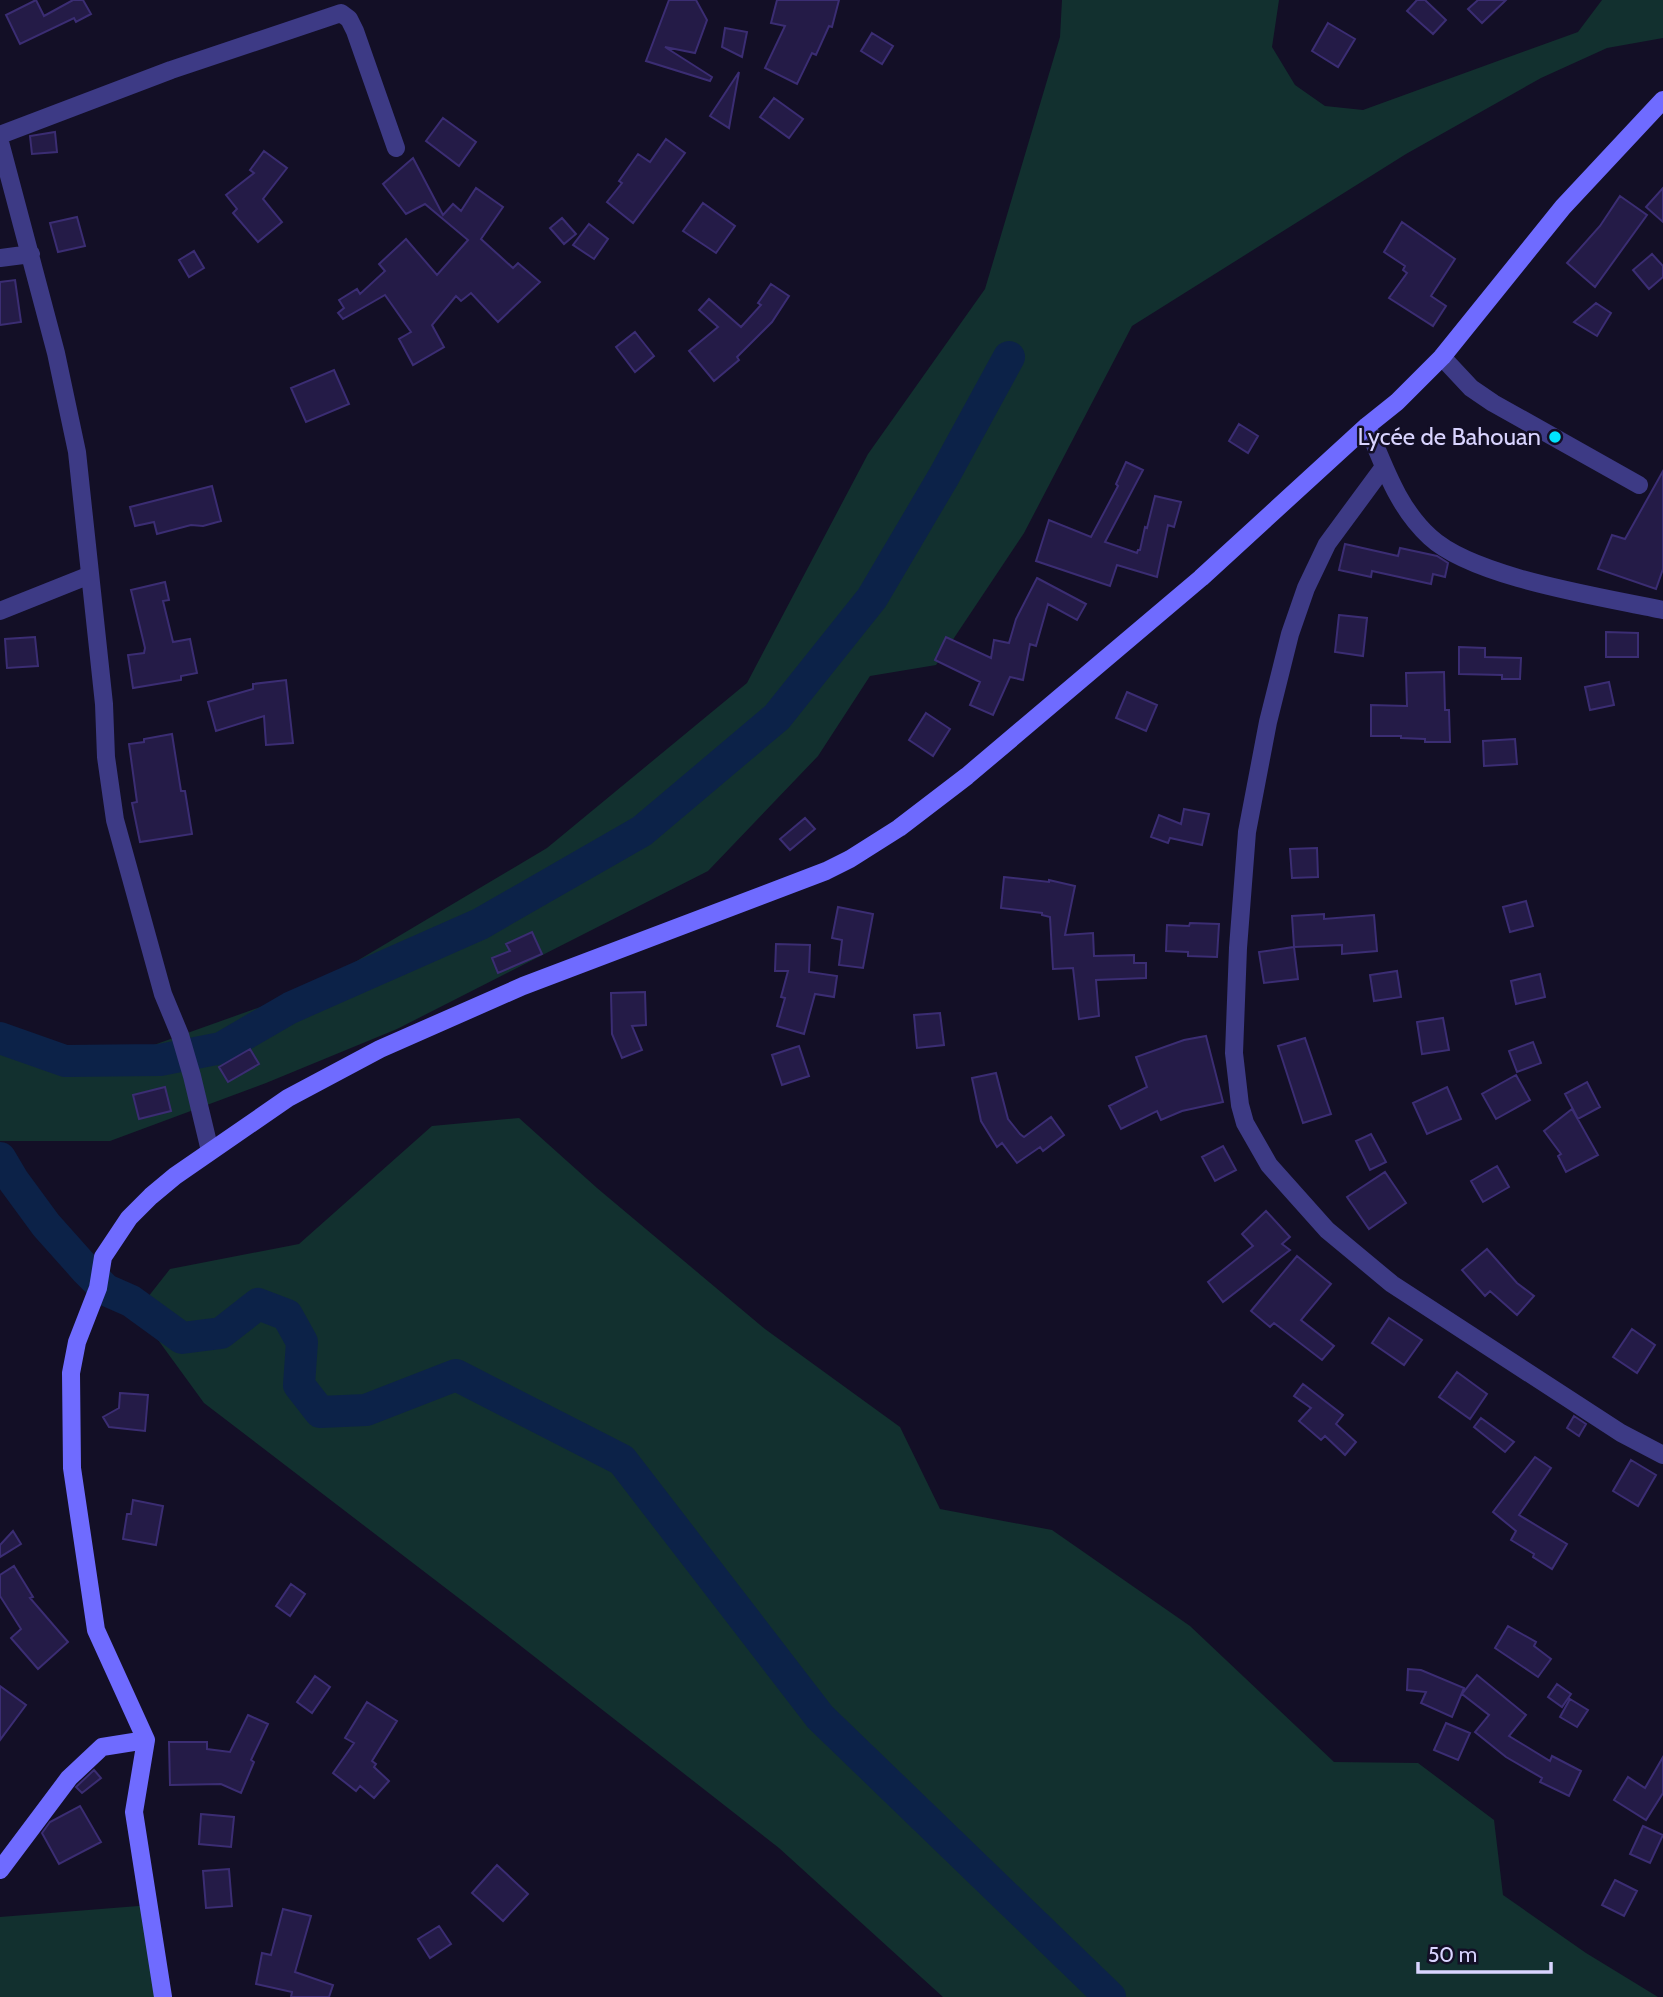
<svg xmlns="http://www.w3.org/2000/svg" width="1663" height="1997" font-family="Cabin,sans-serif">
<rect width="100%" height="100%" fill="#130f26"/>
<path fill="#12302f" d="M1062,0h217l-7,47 23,38 30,21 38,4 215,-78 24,-32h61v38l-56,10 -66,30 -135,76 -274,172 -108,207 -88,132 -66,11 -52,80 -110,115 -311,158 -131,54 -156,58h-110v-118l92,44 216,-77 239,-142 200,-165 121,-229 117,-165 75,-252z
M519,1118l78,70 168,141 135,98 40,82 112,21 138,96 144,136 84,1 76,57 9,75 83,58 72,44h-715l-164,-149 -276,-216 -299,-229 -67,-92 33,-42 129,-25 133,-118z
M151,1905l21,92h-172v-80z"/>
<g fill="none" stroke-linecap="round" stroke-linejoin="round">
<path stroke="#0c2248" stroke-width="32" d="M0,1038l65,23 95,-1 61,-12 69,-40 190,-84 162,-93 135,-114 95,-119 72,-122 65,-119
M0,1158l13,22 33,45 41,46 19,19 25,11 51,37 39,-5 37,-29 29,11 15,27 -3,43 21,27 46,-2 90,-35 166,85 198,257 290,280"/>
</g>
<path fill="#241b47" stroke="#3b2d73" stroke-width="2" d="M36,0l8,16 29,-16h10l8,14 -15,8 -2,-4 -54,26 -14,-29z
M669,0h27l11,20 -12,33 -30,-6 47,30 -2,4 -64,-20z
M777,0h62l-7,27 -3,-1 -13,29 -4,-2 -15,31 -32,-16 20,-42 -14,-3z
M1417,0h8l21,20 -13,14 -26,-23z
M1478,0h28l-24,23 -14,-14z
M1328,23l27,16 -17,28 -26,-16z
M725,28l22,4 -5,25 -20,-10z
M872,33l21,13 -11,18 -21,-13z
M739,72l-10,56 -19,-12z
M774,98l29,21 -14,19 -29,-21z
M443,118l33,24 -17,24 -33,-25z
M55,132l2,20 -25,2 -2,-18z
M666,139l19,14 -52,70 -26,-21 15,-19 -3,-2 19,-27 12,8z
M264,151l23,17 -24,31 19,23 -24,20 -25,-29 4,-4 -11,-14 28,-22 -4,-3z
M413,158l30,57 10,-11 8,7 15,-23 27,19 -22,32 32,29 5,-5 22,19 -42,40 -27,-29 -10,8 -5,-5 -24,29 12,22 -31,18 -14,-26 12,-7 -26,-37 -42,24 -5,-6 6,-5 -5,-8 18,-11 3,5 25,-23 -6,-7 27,-25 31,36 31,-35 -43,-36 -19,10 -23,-30z
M1663,188v34l-17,-15z
M1620,196l27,19 -52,72 -28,-24 33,-37z
M703,203l32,23 -19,27 -33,-22z
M77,217l8,29 -27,6 -8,-29z
M562,218l14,16 -12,10 -14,-16z
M1402,222l53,37 -24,37 15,10 -13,20 -44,-28 18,-25 -4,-3 2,-4 -21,-14z
M589,224l19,15 -14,20 -21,-14z
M194,251l10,17 -15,9 -10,-17z
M1652,254l11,12v11l-14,12 -16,-19z
M15,280l6,42 -21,3v-43z
M771,284l18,12 -17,26 -35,35 2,3 -25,21 -25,-30 29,-24 -19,-17 10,-11 32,28 20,-22 -3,-2z
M1596,303l15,10 -14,23 -23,-14z
M635,332l19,24 -19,16 -19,-25z
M334,370l15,34 -43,18 -15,-34z
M1239,424l19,12 -10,17 -19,-12z
M1126,462l17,8 -38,72 32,11 1,-3h2l5,-23 2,1 8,-32 26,6 -7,25 -6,-2 -11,52 -40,-12 -7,21 -74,-25 13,-41 42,17 27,-51 -2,-2z
M1663,471v98l-7,20 -58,-20 14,-34 13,4z
M212,486l9,35 -18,5 -12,-1 -34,9 -3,-12 -19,4 -5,-19z
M1345,544l53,12 2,-8 37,8 11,7 -3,14 -12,-3 -2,10 -59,-13 -1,6 -32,-7z
M1037,578l49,26 -9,16 -29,-16 -12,42 -6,-2 -7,36 -13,-3 -17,38 -23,-10 10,-23 -45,-22 11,-23 45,21 3,-18 15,3 7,-24z
M165,582l4,18 -6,1 10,41 17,-3 7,34 -16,3v4l-48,8 -5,-33 16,-2 1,-5 -14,-58z
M1339,615l28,3 -4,38 -28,-4z
M1606,632l32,1v24h-32z
M35,637l3,29 -31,2 -2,-29z
M1459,647l26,1v9l36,1 -1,21h-18v-4l-43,-1z
M1444,672l1,38h4l1,32h-25v-3l-24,-1v-2h-30v-31l36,1 -1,-33z
M286,680l7,63 -27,2 -2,-29 -48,15 -8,-29 45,-13v-5z
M1609,682l5,23 -24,5 -5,-23z
M1127,692l30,13 -11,26 -30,-13z
M926,713l24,16 -17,27 -24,-16z
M172,734l9,57h4l7,43 -52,8 -8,-39 5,-1 -8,-58 15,-2v-3z
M1515,739l2,25 -33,2 -1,-25z
M1184,809l25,5 -7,31 -32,-7 -2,5 -17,-6 8,-22 22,9z
M805,818l10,11 -25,21 -10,-11z
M1317,848l1,29 -26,1 -2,-29z
M1004,877l45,5v-2l26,6 -10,49 28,-2 1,23 40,-1v8h12v15l-50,2 3,36 -20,3 -6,-51 -20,1 -3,-52 -8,-2v-2l-41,-5z
M1526,901l7,25 -23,6 -7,-25z
M838,907l35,7 -10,54 -24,-3 3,-25 -10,-2z
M1324,914v5l50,-4 3,36 -35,3v-9l-48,2 -2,-31z
M1190,923l29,1 -2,33 -29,-1v-4l-22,-1 1,-26 22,1z
M532,932l10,22 -44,19 -6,-15 18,-7 -4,-7z
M776,944l34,1 -1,27 28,4 -3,21 -19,-3 -11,40 -27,-8 8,-28 -4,-1 7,-26h-13z
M1294,947l4,32 -34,4 -5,-31z
M1397,971l4,26 -27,4 -4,-26z
M1540,974l5,23 -29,7 -5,-23z
M645,992l1,33 -14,1 10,24 -20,8 -10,-24 -1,-41z
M940,1013l4,32 -27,3 -3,-33z
M1443,1018l6,32 -27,4 -5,-32z
M1206,1036l17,66 -41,9 -21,9 -4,-9 -36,18 -12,-23 38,-19 -11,-30 48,-17z
M1305,1038l26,76 -28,9 -25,-77z
M1533,1042l8,21 -24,9 -8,-21z
M799,1046l10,30 -27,9 -10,-30z
M250,1049l9,15 -31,18 -9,-15z
M996,1073l12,46 12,15 4,3 27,-20 13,18 -21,16 -3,-4 -23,16 -15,-20 -5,4 -16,-26 -9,-43z
M1516,1075l14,25 -34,19 -14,-25z
M1587,1082l13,25 -22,12 -13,-25z
M165,1087l6,24 -32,8 -6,-24z
M1447,1087l14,32 -34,15 -14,-31z
M1572,1109l26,46 -32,17 -8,-16 3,-2 -17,-23z
M1371,1134l15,28 -16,8 -14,-29z
M1223,1146l13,24 -21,11 -13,-24z
M1497,1166l12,21 -26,15 -12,-21z
M1385,1172l21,31 -37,26 -22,-32z
M1266,1211l24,26 -8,7 8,6 -67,52 -15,-20 45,-36 -11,-12z
M1487,1249l30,34 17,13 -17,19 -27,-24 -5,5 -23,-26z
M1297,1256l34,28 -30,36 33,26 -12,14 -48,-37 -4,4 -19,-16z
M1389,1318l33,22 -18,25 -32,-22z
M1632,1329l23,16 -18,28 -24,-16z
M1457,1372l30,22 -17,25 -31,-22z
M1303,1384l40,31 -7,9 20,18 -11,13 -20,-19 -4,4 -22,-19 12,-13 -17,-12z
M120,1393l28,2 -3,36 -36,-4 -6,-10 16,-9z
M1574,1416l12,8 -7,12 -12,-8z
M1481,1418l33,24 -9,10 -31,-25z
M1535,1457l16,11 -32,47 48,29 -15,25 -19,-12 1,-3 -23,-14 5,-9 -23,-19z
M1631,1460l25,15 -18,31 -25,-15z
M133,1500l30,6 -7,39 -33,-6 4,-25h4z
M13,1531l8,13 -21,13v-12z
M14,1566l19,31 -3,1 38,44 -30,27 -27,-31 10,-9 -21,-33v-21z
M291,1584l14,10 -15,22 -14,-10z
M1508,1626l28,16 -2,4 17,13 -13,18 -43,-29z
M1408,1669l13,1 43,18 -12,29 -31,-14 5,-11 -19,-2z
M1477,1675l49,40 -17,21 41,25 2,-5 29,15 -12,25 -29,-14 2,-4 -36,-21 -31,-25 14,-17 -27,-21z
M315,1676l15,11 -18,26 -15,-11z
M1557,1684l14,10 -9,13 -14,-10z
M0,1686l26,19 -26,35z
M1570,1699l18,11 -11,17 -17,-10z
M367,1702l30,19 -25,40 4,3 -2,3 15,14 -15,17 -14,-12 -4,5 -23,-18 21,-30 -9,-5z
M248,1715l20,9 -17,36 3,2 -13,31 -20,-9 -51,1 -1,-43h38v7l23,3z
M1446,1723l24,10 -12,27 -24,-10z
M1663,1757v36l-17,27 -32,-20 14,-23 17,11z
M94,1770l7,8 -19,15 -6,-6z
M80,1806l21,36 -42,22 -17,-31 8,-11z
M201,1814l33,3 -3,30 -32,-3z
M1643,1826l20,9 -13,28 -20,-9z
M497,1865l31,29 -25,27 -31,-28z
M229,1869l3,37 -26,2 -3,-37z
M1615,1880l22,11 -13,25 -22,-11z
M283,1909l28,7 -16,56 38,13 -4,12h-38l1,-5 -36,-8 6,-31 9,2z
M439,1926l12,18 -21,14 -12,-19z"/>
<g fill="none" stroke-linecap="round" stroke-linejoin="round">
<path stroke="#3d3a85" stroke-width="18" d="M0,135l171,-65 170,-57 8,6 6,12 41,117
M0,142l56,211 21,99 27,252 2,53 9,63 48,174 17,41 12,41 18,75
M0,258l31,-4
M1442,357l29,31 22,15 146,82
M1367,426c17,39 30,81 63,111 44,41 173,60 233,73
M1383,468l-56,76 -21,44 -16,46 -22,88 -21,110 -9,116 -4,105 6,52 5,18 24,42 58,65 65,54 229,149 42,22
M0,611l90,-36"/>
<path stroke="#6f6bff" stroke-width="18" d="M0,1870l69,-92 33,-31 44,-7
M163,1997l-29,-185 12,-72 -50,-110 -24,-162 -1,-95 6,-31 21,-54 5,-31 26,-39 22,-22 24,-20 113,-78 92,-49 143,-63 303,-115 24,-12 49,-31 68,-52 234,-198 166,-152 30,-24 45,-45 121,-150 100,-107"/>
</g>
<circle fill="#00e5ff" stroke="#130f26" stroke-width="2.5" cx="1555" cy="437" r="7"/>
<g text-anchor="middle" stroke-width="5" stroke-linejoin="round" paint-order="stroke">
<g font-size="24" fill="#d9d4ff" stroke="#130f26" text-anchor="end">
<text x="1541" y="445">Lycée de Bahouan</text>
</g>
</g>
<path d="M1418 1962v10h133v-10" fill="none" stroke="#d9d4ff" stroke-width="3.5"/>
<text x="1428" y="1962" font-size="21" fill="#d9d4ff" stroke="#130f26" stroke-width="5" paint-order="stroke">50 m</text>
</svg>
